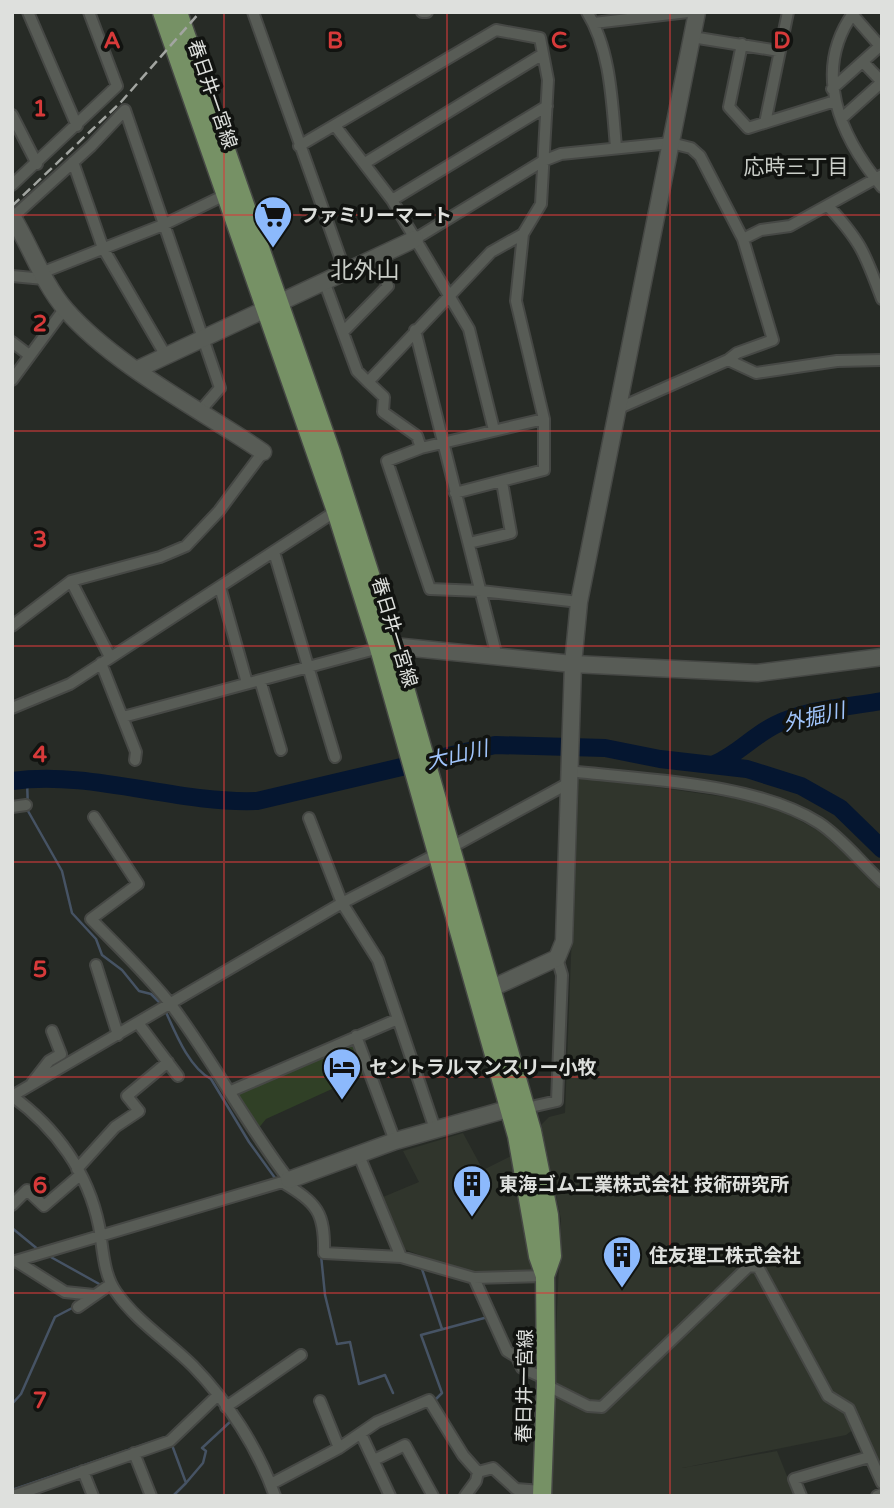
<svg xmlns="http://www.w3.org/2000/svg" width="894" height="1508" font-family="'Varela Round','Noto Sans JP',sans-serif">
<rect width="100%" height="100%" fill="#272b26"/>
<path fill="#30352c" d="M578,776l189,27 54,29 61,56v583l-28,-42 -8,6 -164,33 95,-17 18,45h-246l12,-277 -20,-94 8,-8 16,-4z
M463,1133l20,37 32,-16 21,113 -8,5 -47,2 -35,-9 -42,-16 -21,-52 36,-15 -16,-31z"/>
<path fill="#304026" d="M355,1041l12,32 -101,46 -9,11 -20,-36z"/>
<g fill="none" stroke-linecap="round" stroke-linejoin="round">
<path stroke="#465364" stroke-width="2.5" d="M27,779l1,32 34,60 10,42 24,26 6,16 20,15 17,21 12,3 11,11
M165,1010c10,22 24,58 46,69l38,63 26,36
M12,1228l28,23
M321,1255l4,40 12,49 13,-2 9,42 26,-9 8,18
M49,1256l52,29
M422,1269l20,60
M435,1400l7,-7 -21,-58 67,-18
M12,1404l9,-10 34,-77 21,-11
M172,1445l14,38 -13,13
M186,1483l17,-20 3,-12 -4,-3 29,-27
M12,1490l157,-54"/>
<path stroke="#051630" stroke-width="18" d="M715,764c23,-10 38,-28 60,-39 32,-16 72,-18 107,-24
M12,781c81,-11 163,23 245,20l238,-56 110,3 55,11 87,10 54,17 39,22 42,41"/>
<g stroke="#464845" stroke-width="14">
<path id="street" d="M28,12l49,114
M253,12l92,259
M422,12h5
M587,12c24,38 25,92 29,135
M854,12c-43,59 -14,124 28,175
M594,23l94,-11
M692,37l87,14
M742,44l-13,63 19,21 87,-27
M832,89l48,-43 -28,-32
M12,115l25,49
M842,118l40,-36 -19,-20
M765,123l23,-111
M336,127l56,73 77,129 25,101
M299,146l197,-116 44,8 8,42 -7,124 -18,30 -7,67 28,118v51l-89,23
M73,162l30,86 63,108
M365,163l178,-109
M12,185l105,-99 -28,-74
M392,200l155,-94
M829,207c33,36 36,47 53,92
M13,217l78,-71 34,-36 95,278 -19,22
M415,239l128,-78 18,-7 110,-11 20,5 9,8 43,83 18,-9 29,-4 92,-51
M41,273l122,-48 62,-30
M12,276l32,3
M324,281l33,90 11,11
M415,330l82,327
M343,332l45,-46 -14,-29
M12,342l17,13
M728,360l9,-7 36,-13 -30,-101
M12,380l53,-72
M617,409l111,-49 28,13 81,-12 45,-1
M544,419l-123,29 -34,13 43,128 51,2 98,11
M421,448l-4,-12 -34,-24 1,-15 -16,-15 123,-130 32,-18
M469,543l42,-10 -9,-51
M274,552l61,205
M71,581l39,76
M220,587l27,96
M12,626l59,-45 89,-24 26,-11 33,-35 44,-59
M101,663l35,89 -1,8
M260,680l21,70
M12,708l58,-24 266,-173
M123,717l256,-69
M569,771c76,9 185,11 250,52 23,15 43,41 63,59
M12,807l14,-2
M450,848l119,-65
M96,965l22,70
M398,1019l37,110
M138,1023l40,53
M356,1036l39,105
M32,1083l17,-22 12,-7 -9,-23
M231,1091l167,-72 -20,-59 -36,-57 -33,-85
M12,1096c44,32 76,76 87,130 4,21 4,48 17,66 21,30 52,49 77,74 35,36 65,82 82,130
M12,1096l330,-193 95,-49
M522,1109l35,-8 5,-126 -5,-17
M358,1153l43,104 73,21 71,-2
M77,1169l38,-42 24,-16 -12,-15 41,-34
M282,1182c35,21 43,30 42,71l77,4
M12,1205l15,-15 17,16 36,-31
M16,1261l49,31 29,3
M12,1262l277,-82c-43,-56 -75,-118 -117,-174 -24,-31 -54,-59 -81,-87l47,-35 -44,-67
M474,1278l33,73 10,6 5,11 24,11
M78,1307l33,-23
M546,1385l42,21 14,1 147,-141 9,1 70,129 21,13 33,74
M320,1401l19,47
M226,1407l75,-52
M361,1434l29,62
M134,1453l17,43
M374,1460l31,-15 28,51
M83,1471l10,25
M271,1484l68,-36 38,-26 52,-22 34,55 15,17
M13,1496l157,-55 47,-45
M465,1496l11,-15 2,-9 15,-4 23,21 26,2
M801,1496l-7,-17 75,-22
M877,1496l5,-2"/>
</g>
<g stroke="#464845" stroke-width="19">
<path id="secondary" d="M12,216c19,31 30,66 54,94 48,55 135,100 197,142
M138,369l277,-130
M382,648l11,-2 180,18 184,9 125,-16
M490,989l67,-31 7,-17 9,-277 6,-62 118,-590
M289,1180l106,-39 113,-32"/>
</g>
<g stroke="#464845" stroke-width="21">
<path id="primary" d="M162,12l174,499 43,137 138,488 21,120 7,20 1,109 -4,111
M178,12l153,440 62,194 139,485 17,84 3,41 -7,20"/>
</g>
<use href="#street" stroke="#585c56" stroke-width="10"/>
<use href="#secondary" stroke="#585c56" stroke-width="16"/>
<use href="#primary" stroke="#769165" stroke-width="18"/>
<path stroke="#a2a5a1" stroke-width="2.5" stroke-dasharray="10 5" stroke-linecap="butt" d="M12,206l109,-104 79,-90"/>
</g>
<path fill="none" stroke="#d73a3a" stroke-width="2" stroke-opacity="0.55" d="M224,12v1484M447,12v1484M670,12v1484M12,215h870M12,431h870M12,646h870M12,862h870M12,1077h870M12,1293h870"/>
<defs>
<g id="supermarket-pin" transform="scale(2.0125)"><path d="M0 17L-7.5 6A9.5 9.5 0 1 1 7.5 6Z" fill="#8cb9fc" stroke="#111310"/><path d="M-6-5.5h2.5l.6 2H6L4.5 2H-2.5L-4.4-4H-6ZM-1.5 3.2a1.3 1.3 0 1 0 .1 0ZM3 3.2a1.3 1.3 0 1 0 .1 0Z" fill="#111"/></g>
<g id="hotel-pin" transform="scale(2.0125)"><path d="M0 17L-7.5 6A9.5 9.5 0 1 1 7.5 6Z" fill="#8cb9fc" stroke="#111310"/><path d="M-6-4.5h1.5V1H6V5H4.5V3h-9V5H-6ZM-4 0a1.8 1.8 0 1 1 3.6 0ZM.5 0V-2.5h3Q6-2.5 6 0Z" fill="#111"/></g>
<g id="building-pin" transform="scale(2.0125)"><path d="M0 17L-7.5 6A9.5 9.5 0 1 1 7.5 6Z" fill="#8cb9fc" stroke="#111310"/><path d="M-4-6H4V6H1V3H-1V6H-4ZM-2.5-4.3h1.7v1.8h-1.7ZM.8-4.3h1.7v1.8H.8ZM-2.5-1h1.7V.8h-1.7ZM.8-1h1.7V.8H.8Z" fill="#111"/></g>
</defs>
<g fill-rule="evenodd">
<use href="#supermarket-pin" x="273" y="215"/>
<use href="#hotel-pin" x="342" y="1067"/>
<use href="#building-pin" x="472" y="1184"/>
<use href="#building-pin" x="622" y="1255"/>
</g>
<g text-anchor="middle" stroke-width="7" stroke-linejoin="round" paint-order="stroke">
<g font-size="19" fill="#dee0dd" stroke="#111310">
<text transform="translate(213 94) rotate(71)" y="7">春日井一宮線</text>
<text transform="translate(395 632) rotate(73)" y="7">春日井一宮線</text>
<text transform="translate(524 1386) rotate(-89)" y="7">春日井一宮線</text>
</g>
<g font-size="19" font-weight="bold" fill="#dee0dd" stroke="#111310" text-anchor="start">
<text x="300" y="222">ファミリーマート</text>
<text x="369" y="1074">セントラルマンスリー小牧</text>
<text x="499" y="1191">東海ゴム工業株式会社 技術研究所</text>
<text x="649" y="1262">住友理工株式会社</text>
</g>
<g font-size="21" fill="#cacec8" stroke="#111310">
<text x="796" y="174">応時三丁目</text>
</g>
<g font-size="21" font-style="italic" fill="#a0c4fb" stroke="#111310">
<text transform="translate(814 717) rotate(-13)" y="7">外掘川</text>
<text transform="translate(457 755) rotate(-13)" y="7">大山川</text>
</g>
<g font-size="23" fill="#cacec8" stroke="#111310">
<text x="365" y="278">北外山</text>
</g>
</g>
<g font-size="23" text-anchor="middle" font-weight="bold" fill="#d73a3a" stroke="#111310" stroke-width="7" stroke-linejoin="round" paint-order="stroke">
<text x="112" y="48">A</text>
<text x="335" y="48">B</text>
<text x="559" y="48">C</text>
<text x="782" y="48">D</text>
<text x="40" y="116">1</text>
<text x="40" y="331">2</text>
<text x="40" y="547">3</text>
<text x="40" y="762">4</text>
<text x="40" y="977">5</text>
<text x="40" y="1193">6</text>
<text x="40" y="1408">7</text>
</g>
<rect width="894" height="1508" fill="none" stroke="#dee0dd" stroke-width="28"/>
</svg>
